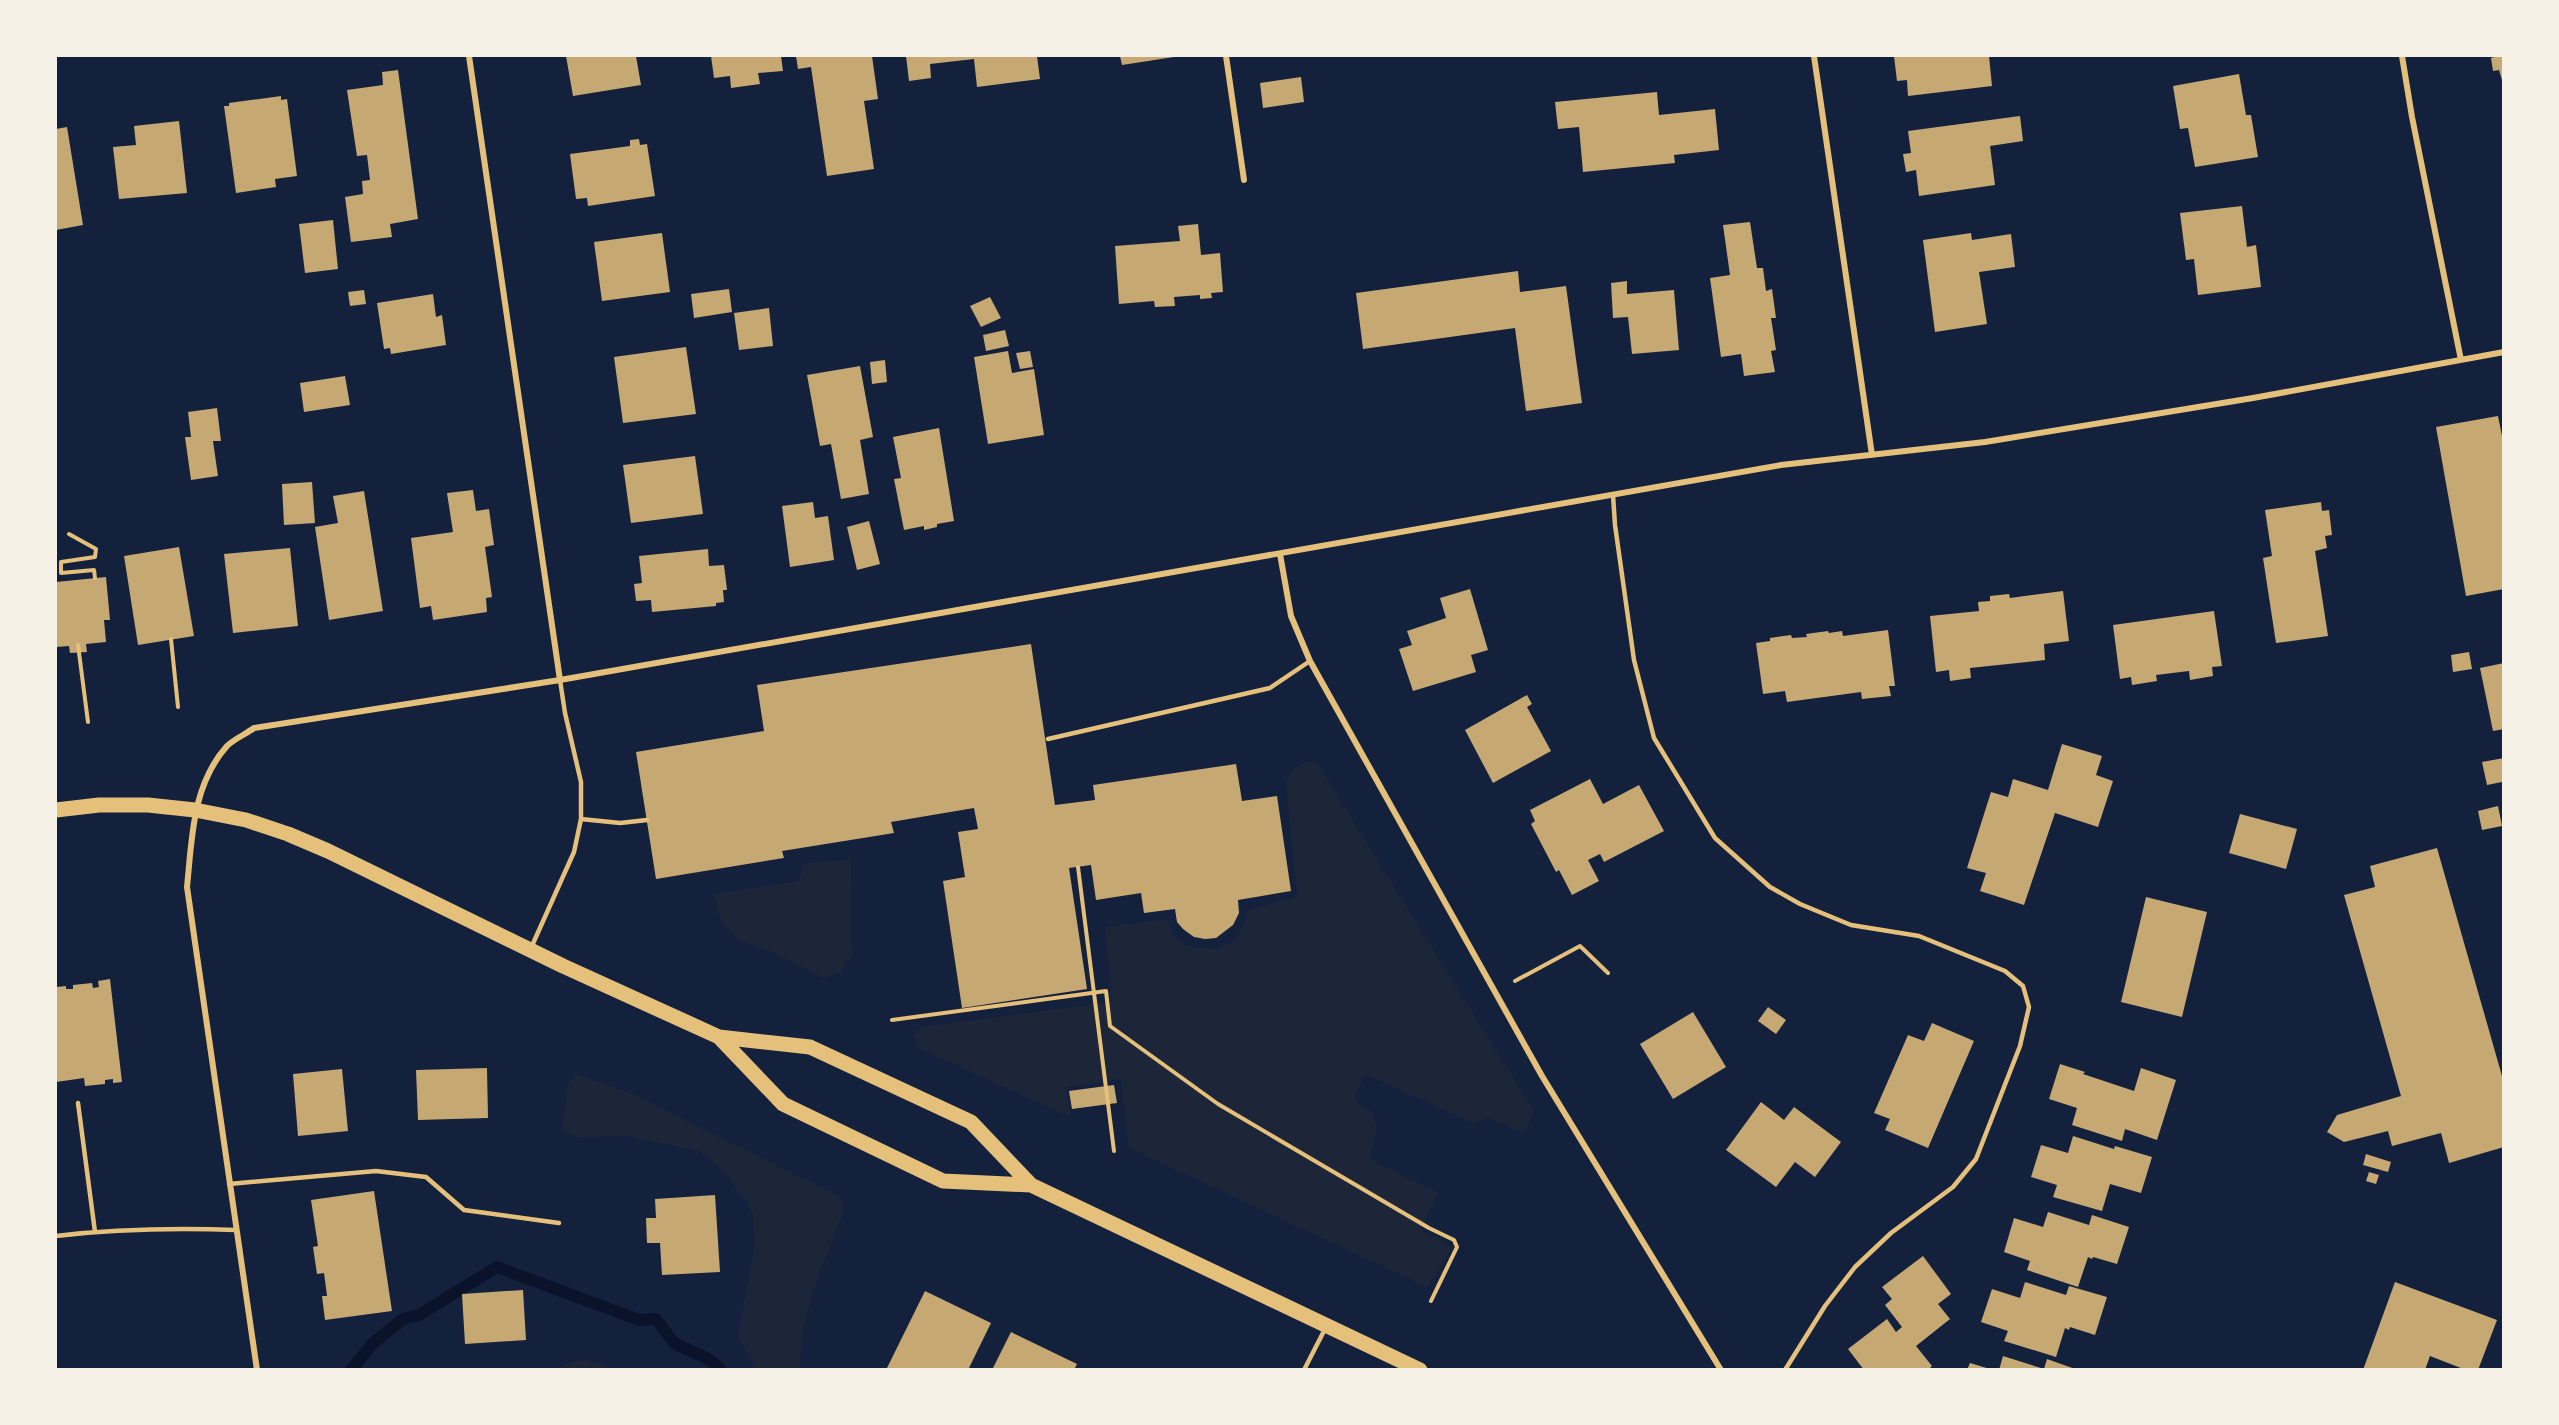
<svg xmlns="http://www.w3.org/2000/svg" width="2559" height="1425" font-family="Commissioner,sans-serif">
<rect width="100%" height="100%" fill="#14213d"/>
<path fill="#1d2539" d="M1307,761l11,4 215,345 -6,18 -6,4 -31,-14 -17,5 -103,-47 -7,1 -8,19v5l18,12 4,16 -7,26 2,6 66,32 -17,37 28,14 2,5 -24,38 -298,-139 -8,-69 -55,8 5,30 -151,-68 -7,-15 8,-7 191,-25 -7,-75 63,-8c1,4 2,10 4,14 14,21 53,21 68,0 4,-7 6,-15 8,-23l49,-13 -11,-116 7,-11z
M851,859l1,96 -11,17 -18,6 -56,-28 -29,-10 -18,-21 -6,-25 85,-13 4,-17z
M576,1074l54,19 209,103 5,14c-19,50 -45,105 -44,159h-44l-18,-34 17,-91 -2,-30 -6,-12 -26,-33 -22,-18 -72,-15 -52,1 -13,-8 6,-44z
M584,1360l17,3 8,6h-51l12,-7z"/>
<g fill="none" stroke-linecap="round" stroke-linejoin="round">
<path stroke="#0b132b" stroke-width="12" d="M351,1370l21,-26 31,-25 16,-4 78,-48 142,53 17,-1 18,24 36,17 11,10"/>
</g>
<path fill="#c6a872" d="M566,56h70l5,29 -68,11z
M711,56h70l2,15 -25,2 2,11 -29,4 -1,-12 -16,2z
M796,56h76l6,43 -14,2 10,68 -47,7 -16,-109 -13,2z
M906,56h131l3,23 -63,8 -3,-28 -44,5 1,14 -22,3z
M1120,56h53l1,1 -52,8z
M1894,56h95l3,30 -84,10 -1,-16 -10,1z
M2497,56h7v31l-5,-17 -6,1 -2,-13z
M398,70l20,149 -28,5 2,13 -41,5 -6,-45 18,-3 -1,-13 8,-1 -3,-25 -10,1 -10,-66 36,-5 -1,-13z
M2239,74l7,41h5l7,42 -63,10 -7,-39 -8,1 -7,-43z
M1301,77l3,25 -41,6 -3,-25z
M1657,92l2,23 56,-6 4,41 -45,5 1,8 -92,9 -4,-45 -21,2 -3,-27z
M281,96v4l6,-1 10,77 -22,3 1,8 -40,6 -12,-87h5v-3z
M2020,116l3,25 -33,5 5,39 -76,11 -3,-26 -10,2 -3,-18 8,-1 -3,-22z
M179,121l8,72 -68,6 -6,-52 23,-2 -2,-19z
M67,127l16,98 -27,5v-101z
M639,139l1,6 7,-1 8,52 -67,10 -1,-8 -11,1 -6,-45 60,-8v-6z
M2242,206l5,41 9,-2 5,42 -63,8 -4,-36 -8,1 -6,-47z
M333,220l5,49 -33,4 -6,-49z
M1750,222l7,46h6l3,23 6,-2 4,29h-5l5,32 -5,1 4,21 -31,4 -3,-22 -20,3 -11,-79 20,-3 -7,-50z
M1198,224l3,31 19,-2 3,39 -12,1 1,5 -12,1v-4l-26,2 1,9 -20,1 -1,-6 -35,3 -4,-58 65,-5 -2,-15z
M662,233l8,59 -68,9 -8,-59z
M1971,233l1,7 39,-6 4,33 -36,5 8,52 -52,8 -12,-92z
M1518,271l2,21 46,-6 16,117 -56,8 -11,-83 -152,21 -7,-56z
M1627,281v13l47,-4 5,60 -47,4 -4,-37 -15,1 -2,-35z
M729,289l3,23 -38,6 -3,-24z
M364,290l2,14 -16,2 -2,-14z
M433,294l3,23 6,-2 4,30 -55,9 -1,-6 -6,1 -7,-46z
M990,297l11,21 -20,9 -11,-21z
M769,308l4,38 -34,4 -5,-37z
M1005,330l4,16 -23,5 -3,-16z
M686,347l10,67 -73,9 -9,-66z
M1008,351l4,22 22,-4 10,66 -56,9 -14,-87z
M1030,351l3,16 -13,2 -4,-16z
M885,360l2,22 -15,2 -2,-22z
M860,366l13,71 -13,3 9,54 -28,5 -10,-55 -11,2 -13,-71z
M345,376l5,29 -46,7 -4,-29z
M217,408l4,33h-8l5,35 -27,4 -6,-43h6l-3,-25z
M2498,416l6,30v143l-38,7 -30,-169z
M939,428l15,93 -17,3v3l-13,3v-4l-20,4 -10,-51 7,-1 -8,-41z
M695,456l8,58 -72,9 -8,-58z
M312,482l3,41 -31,2 -2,-41z
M473,490l3,21 13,-2 5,36 -9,2 7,50 -6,1 1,14 -54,8 -2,-14 -11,2 -9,-70 42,-6 -6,-39z
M364,491l19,120 -54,9 -14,-93 23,-4 -5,-27z
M813,502l2,16 13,-2 6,44 -44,7 -8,-61z
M2321,502l1,9 7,-1 3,25 -7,1 2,12 -12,3 13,85 -52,7 -13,-85 9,-2 -7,-46z
M869,521l11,43 -23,6 -10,-43z
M179,547l15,89 -56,9 -14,-89z
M290,548l8,78 -65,7 -9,-79z
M708,549l1,17 15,-1 3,25h-4l1,12 -8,1v3l-64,6 -1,-12 -15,1 -2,-17 8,-1 -3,-27z
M106,577l4,43h-6l2,22 -20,2 1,8 -17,1 -1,-7 -13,1v-65z
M1470,589l18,61 -17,5 5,17 -63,19 -14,-42 13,-4 -5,-14 39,-13 -6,-20z
M2063,591l6,50 -25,3 1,16 -75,8 1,10 -21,3 -1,-11 -13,2 -6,-56 49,-5 -1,-9 12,-1v-5l19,-2 1,4z
M2214,611l8,55 -10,1 1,9 -23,4 -1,-9 -33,4 1,6 -25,4 -1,-8 -11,2 -7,-54z
M1888,630l7,56h-6l2,10 -29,3 -1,-7 -74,10 -2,-11 -22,3 -7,-51 14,-2v-3l21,-3 1,3 15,-1 -1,-3 22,-3 1,2 13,-2 1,5z
M1031,644l24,161 40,-5 -2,-15 143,-21 6,37 35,-5 14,95 -53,9 1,13 -6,12 -17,13 -11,1 -11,-2 -11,-8 -6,-7 -2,-13 -31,4 -3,-20 -45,7 -5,-35 -22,3 18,121 -125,19 -19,-127 22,-4 -7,-45 20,-3 -4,-21 -83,14 3,11 -112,18 2,7 -128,21 -20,-127 128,-21 -7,-46z
M2469,652l3,17 -19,3 -2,-17z
M2504,663v66l-11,2 -13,-63z
M1527,695l5,9 -5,3 24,44 -58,32 -28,-53z
M2062,744l40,12 -6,19 17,6 -15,46 -43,-14 -31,92 -44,-14 6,-18 -19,-5 24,-76 17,5 5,-18 35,11z
M2504,758v28l-2,-4 -15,3 -5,-23z
M1590,779l13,25 36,-19 25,46 -60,31 -4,-8 -12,6 11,21 -27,14 -13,-25 -3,2 -25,-48 4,-3 -5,-11z
M2498,806l4,20 -20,4 -4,-19z
M2240,814l57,15 -11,40 -57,-16z
M2437,848l67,235v64l-55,16 -8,-30 -49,13 -4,-15 -44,11 -17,-10 10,-17 64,-19 -57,-201 31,-8 -5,-21z
M2146,897l61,15 -25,105 -61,-15z
M110,979l12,103 -9,1v-4l-8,1v4l-20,2 -1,-8 -28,4v-95l10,-1v3h7v-4l19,-2 1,5 6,-1 -1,-6z
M1768,1007l18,13 -10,14 -18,-13z
M1693,1012l33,55 -53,32 -33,-55z
M1932,1023l42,18 -46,107 -43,-18 5,-11 -16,-6 34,-78 16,6z
M2060,1064l25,8 -2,2 51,17 7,-23 35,12 -19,60 -32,-11 -3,12 -50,-16 5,-17 -28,-9z
M487,1068l1,50 -70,2 -2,-50z
M342,1069l6,62 -50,5 -5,-62z
M1114,1085l3,18 -45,6 -3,-18z
M1761,1102l23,18 10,-13 47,35 -26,35 -20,-15 -19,25 -50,-37z
M2073,1136l41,13 1,-3 37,11 -11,36 -31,-9 -8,27 -49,-14 4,-12 -26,-8 10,-32 27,8z
M2366,1154l25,8 -3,10 -25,-7z
M2369,1172l10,3 -3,9 -10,-3z
M374,1191l18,120 -67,9 -3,-24h5l-3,-23 -7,1 -4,-27 5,-1 -7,-46z
M715,1195l5,77 -58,3 -2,-32h-13l-1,-25h10l-1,-19z
M2048,1212l41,13 3,-10 37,12 -12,37 -24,-7 -1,2 -4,-2 -10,30 -51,-17 3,-9 -26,-9 10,-34 29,9z
M1923,1256l28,38 -13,10 12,15 -34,27 16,20 -4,4h-64l-16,-21 39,-30 9,13 6,-5 -17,-22 7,-6 -10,-12z
M2025,1282l41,13 3,-9 38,11 -12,38 -25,-8 -1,3 -4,-2 -9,29 -52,-16 4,-10 -27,-9 11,-33 28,9z
M2395,1282l102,38 -19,50h-12l-36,-14 -5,14h-62z
M523,1290l3,50 -61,4 -3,-50z
M925,1291l66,32 -23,47h-82z
M1011,1332l66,32 -3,6h-82z
M2003,1356l41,13 3,-10 31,11h-79z
M1970,1363l20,6v1h-23z"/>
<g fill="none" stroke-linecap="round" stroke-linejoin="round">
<path stroke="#e5c07b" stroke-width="4" d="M69,534l27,15 -1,8 -34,5v11l33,-3 1,8
M171,639l7,68
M78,645l10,77
M1078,867l36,284
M1515,981l65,-35 28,27
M892,1020l214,-29 4,35 108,78 211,124 25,12 3,7 -26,54"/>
<path stroke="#e5c07b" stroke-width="4.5" d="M1613,495l2,30 19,135 20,78 61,100 55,49 30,17 51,21 68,11 86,35 18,15 6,21 -9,39 -44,113 -23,28 -62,46 -36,34 -30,39 -40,64
M1048,739l222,-51 40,-27
M581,819l39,4 27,-3
M531,948l43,-96 7,-33v-37l-16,-69 -5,-33
M78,1103l17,129
M229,1184l147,-13 50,6 38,33 95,13
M56,1236c60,-7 120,-8 180,-6
M1304,1370l21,-41"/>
<path stroke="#e5c07b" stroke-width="6" d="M469,56l91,624
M1226,56l18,124
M1814,56l58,399
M2402,56l10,61 49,243
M1280,554l11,62 19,45 232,415 179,294
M257,1370l-70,-483c5,-48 5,-102 40,-141 7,-7 19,-12 27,-18l306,-48 1221,-215 204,-23 268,-44 251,-46"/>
<path stroke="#e5c07b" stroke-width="15" d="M56,810l43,-5h49l47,5 51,10 42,14 40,17 235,115 156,71 91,10 161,75 60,63 389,185
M719,1037l64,67 160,77 88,4"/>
</g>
<rect width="2559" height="1425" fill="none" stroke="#f6f1e7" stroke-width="114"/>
</svg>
